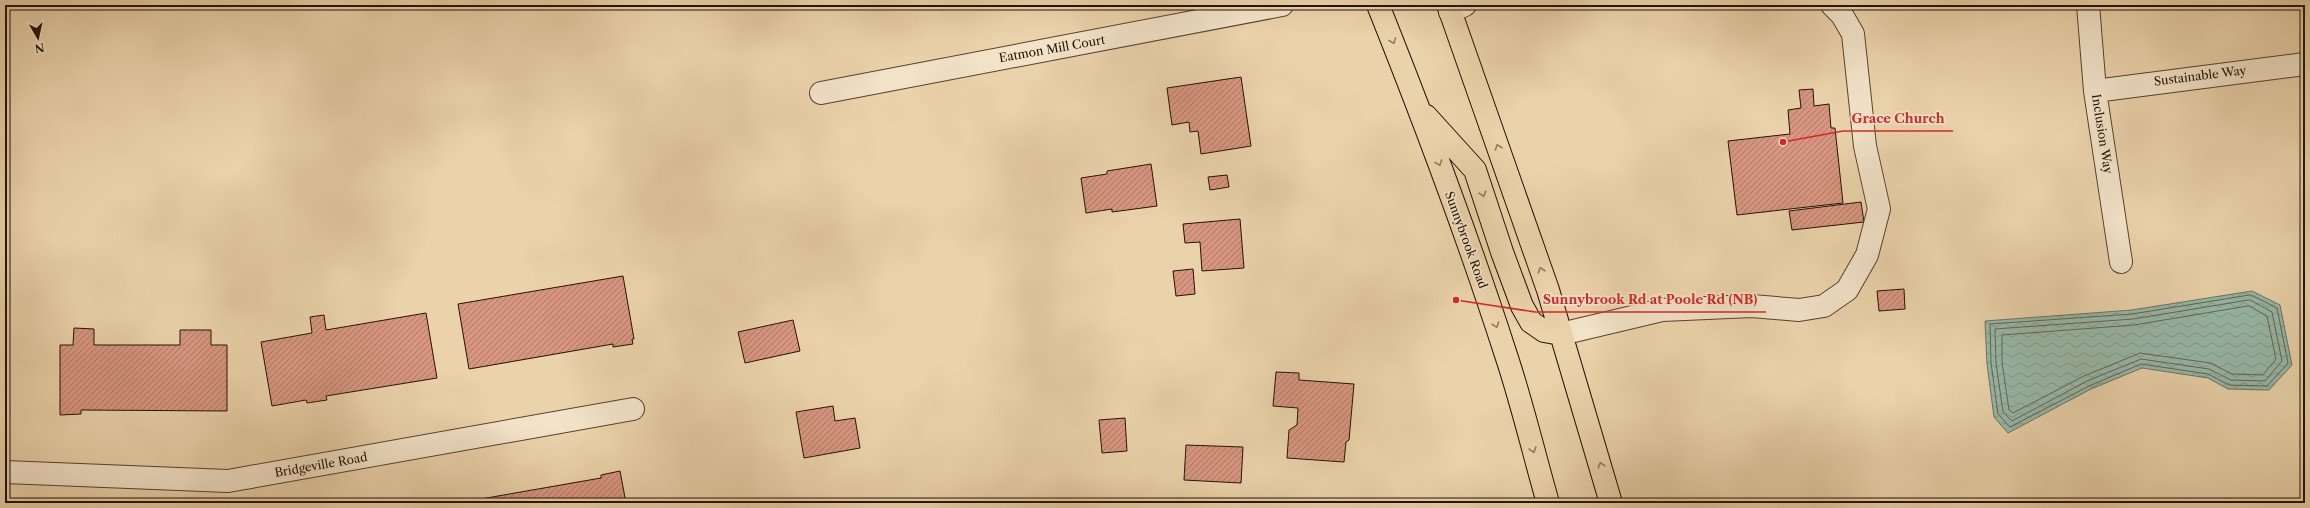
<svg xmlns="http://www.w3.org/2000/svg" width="2310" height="508" font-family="'Libre Caslon Text',serif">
<defs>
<pattern id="water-waves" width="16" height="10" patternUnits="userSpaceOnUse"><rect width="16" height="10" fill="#98b8a9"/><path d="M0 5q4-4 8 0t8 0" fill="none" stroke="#839d90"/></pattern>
<pattern id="building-hatch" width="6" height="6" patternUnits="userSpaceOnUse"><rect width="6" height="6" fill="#d89681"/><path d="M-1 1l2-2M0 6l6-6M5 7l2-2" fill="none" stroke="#af7967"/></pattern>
</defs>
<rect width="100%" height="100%" fill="#ead2aa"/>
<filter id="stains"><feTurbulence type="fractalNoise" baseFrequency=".005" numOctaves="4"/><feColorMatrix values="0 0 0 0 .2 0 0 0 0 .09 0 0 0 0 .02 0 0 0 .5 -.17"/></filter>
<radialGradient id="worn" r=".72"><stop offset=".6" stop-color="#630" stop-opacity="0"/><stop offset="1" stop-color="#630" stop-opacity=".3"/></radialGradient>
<path fill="url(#water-waves)" stroke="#697665" d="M2252,291l28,14 12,60 -23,25 -41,-1 -20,-11 -66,-10 -51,21 -83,44 -14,-16 -7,-53 -2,-43 147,-11z"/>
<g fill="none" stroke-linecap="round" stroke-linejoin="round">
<path stroke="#5e6654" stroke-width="1" d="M2251,295l26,13 11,55 -21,23 -38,-1 -21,-11 -67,-10 -52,22 -79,41 -12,-13 -7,-51 -1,-39 142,-10z
M2250,300l22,12 10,49 -17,20 -34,-1 -22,-11 -68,-10 -54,22 -75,40 -9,-9 -7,-49 -1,-34 138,-10z
M2249,306l18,10 9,43 -13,16 -31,-1 -22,-11 -70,-10 -56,23 -71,37 -4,-3 -7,-48v-27l132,-10z"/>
</g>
<path fill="url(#building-hatch)" stroke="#231300" d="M1241,77l10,69 -50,8 -3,-23 -8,1 -1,-10 -17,3 -5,-37z
M1813,89l1,17 15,-2 2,24h4l8,75 -106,12 -9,-74 62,-7 -2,-24 13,-2 -2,-18z
M1151,164l6,42 -45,6v-3l-26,4 -5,-35 26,-4v-3z
M1227,175l2,12 -19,3 -2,-13z
M1861,202l3,20 -72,8 -3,-19z
M1240,219l4,49 -42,3 -2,-29 -15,1 -2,-19z
M1193,269l2,25 -19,2 -3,-25z
M623,276l11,63h-2l1,5 -20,3v-3l-144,25 -11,-65z
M1904,289l1,20 -26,2 -2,-20z
M426,313l11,65 -111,18 1,4 -20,3 -1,-3 -34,6 -11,-64 51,-9 -2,-16 14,-2 2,15z
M793,320l7,31 -55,12 -7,-31z
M74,328l20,1v16h86v-15h31v15h16v66l-146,-1v4l-21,1v-70h13z
M1276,372l23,1v7l55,4 -5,56 -3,2 -2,20 -57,-4 2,-28 8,-5 1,-17 -25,-2z
M833,406l2,15 20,-3 5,30 -56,10 -8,-46z
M1125,418l2,33 -25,2 -3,-33z
M1186,445l57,2 -2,36 -57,-3z
M620,471l6,32h-168l143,-25v-3z"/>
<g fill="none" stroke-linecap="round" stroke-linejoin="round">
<g stroke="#55432a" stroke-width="24">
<path id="minor" d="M2088,5l7,86 26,171
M1450,12l15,-7
M2095,91l210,-27
M821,93l461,-88
M1561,334l101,-24 90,-4 47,4 25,-4 23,-16 20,-35 12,-46 -14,-63 -12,-112 -11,-19 -10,-10
M5,472l223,9 405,-72"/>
</g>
<g stroke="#231300" stroke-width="24">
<path id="major" d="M1378,5c46,115 90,232 128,350 16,48 28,99 42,148
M1448,5l100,285 63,213
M1426,116l49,54 27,82 20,54 9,16 13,9 17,3"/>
</g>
<use href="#minor" stroke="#f1e2c8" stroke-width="22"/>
<use href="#major" stroke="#ead2aa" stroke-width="22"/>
</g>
<defs><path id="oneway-chevron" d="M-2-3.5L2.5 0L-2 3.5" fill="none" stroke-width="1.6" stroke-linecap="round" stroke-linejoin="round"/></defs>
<g stroke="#907c5e">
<use href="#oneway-chevron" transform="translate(1393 41) rotate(68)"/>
<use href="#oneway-chevron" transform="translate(1498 147) rotate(-109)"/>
<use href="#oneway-chevron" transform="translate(1439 163) rotate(70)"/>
<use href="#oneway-chevron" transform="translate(1483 194) rotate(72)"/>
<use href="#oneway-chevron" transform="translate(1541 270) rotate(-109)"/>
<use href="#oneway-chevron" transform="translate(1496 325) rotate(71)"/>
<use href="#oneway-chevron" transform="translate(1533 450) rotate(74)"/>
<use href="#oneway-chevron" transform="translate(1601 465) rotate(-107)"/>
</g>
<g text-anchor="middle" stroke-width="3.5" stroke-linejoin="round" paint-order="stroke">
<g font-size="12" fill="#231300" stroke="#f1e2c8">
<text transform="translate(1052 49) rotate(-10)" y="4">Eatmon Mill Court</text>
<text transform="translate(2200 76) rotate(-7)" y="4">Sustainable Way</text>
<text transform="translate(2102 134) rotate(81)" y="4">Inclusion Way</text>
<text transform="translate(1466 240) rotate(70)" y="4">Sunnybrook Road</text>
<text transform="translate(321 465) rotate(-10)" y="4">Bridgeville Road</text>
</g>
</g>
<path fill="none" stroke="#d62828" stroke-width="1.5" d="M1783 142L1843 131H1953M1456 300L1535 312H1766"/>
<g fill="#d62828" stroke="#f1e2c8" stroke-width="1.5">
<circle cx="1783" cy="142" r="4"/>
<circle cx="1456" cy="300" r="4"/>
</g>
<g font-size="13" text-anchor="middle" font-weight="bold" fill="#d62828" stroke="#f1e2c8" stroke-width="3.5" stroke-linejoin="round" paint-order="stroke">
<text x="1898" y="123">Grace Church</text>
<text x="1650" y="304">Sunnybrook Rd at Poole Rd (NB)</text>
</g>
<rect width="2310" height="508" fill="none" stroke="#ead2aa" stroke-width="20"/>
<rect x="6" y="6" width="2298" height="496" fill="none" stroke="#231300" stroke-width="2"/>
<rect x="10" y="10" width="2290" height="488" fill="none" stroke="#231300"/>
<g transform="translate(38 38) rotate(171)" stroke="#f1e2c8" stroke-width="3" paint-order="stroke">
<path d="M0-3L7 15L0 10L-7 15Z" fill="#231300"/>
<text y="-6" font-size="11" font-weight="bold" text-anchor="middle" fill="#231300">N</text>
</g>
<rect width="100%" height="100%" filter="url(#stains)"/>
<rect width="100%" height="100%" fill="url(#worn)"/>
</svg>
